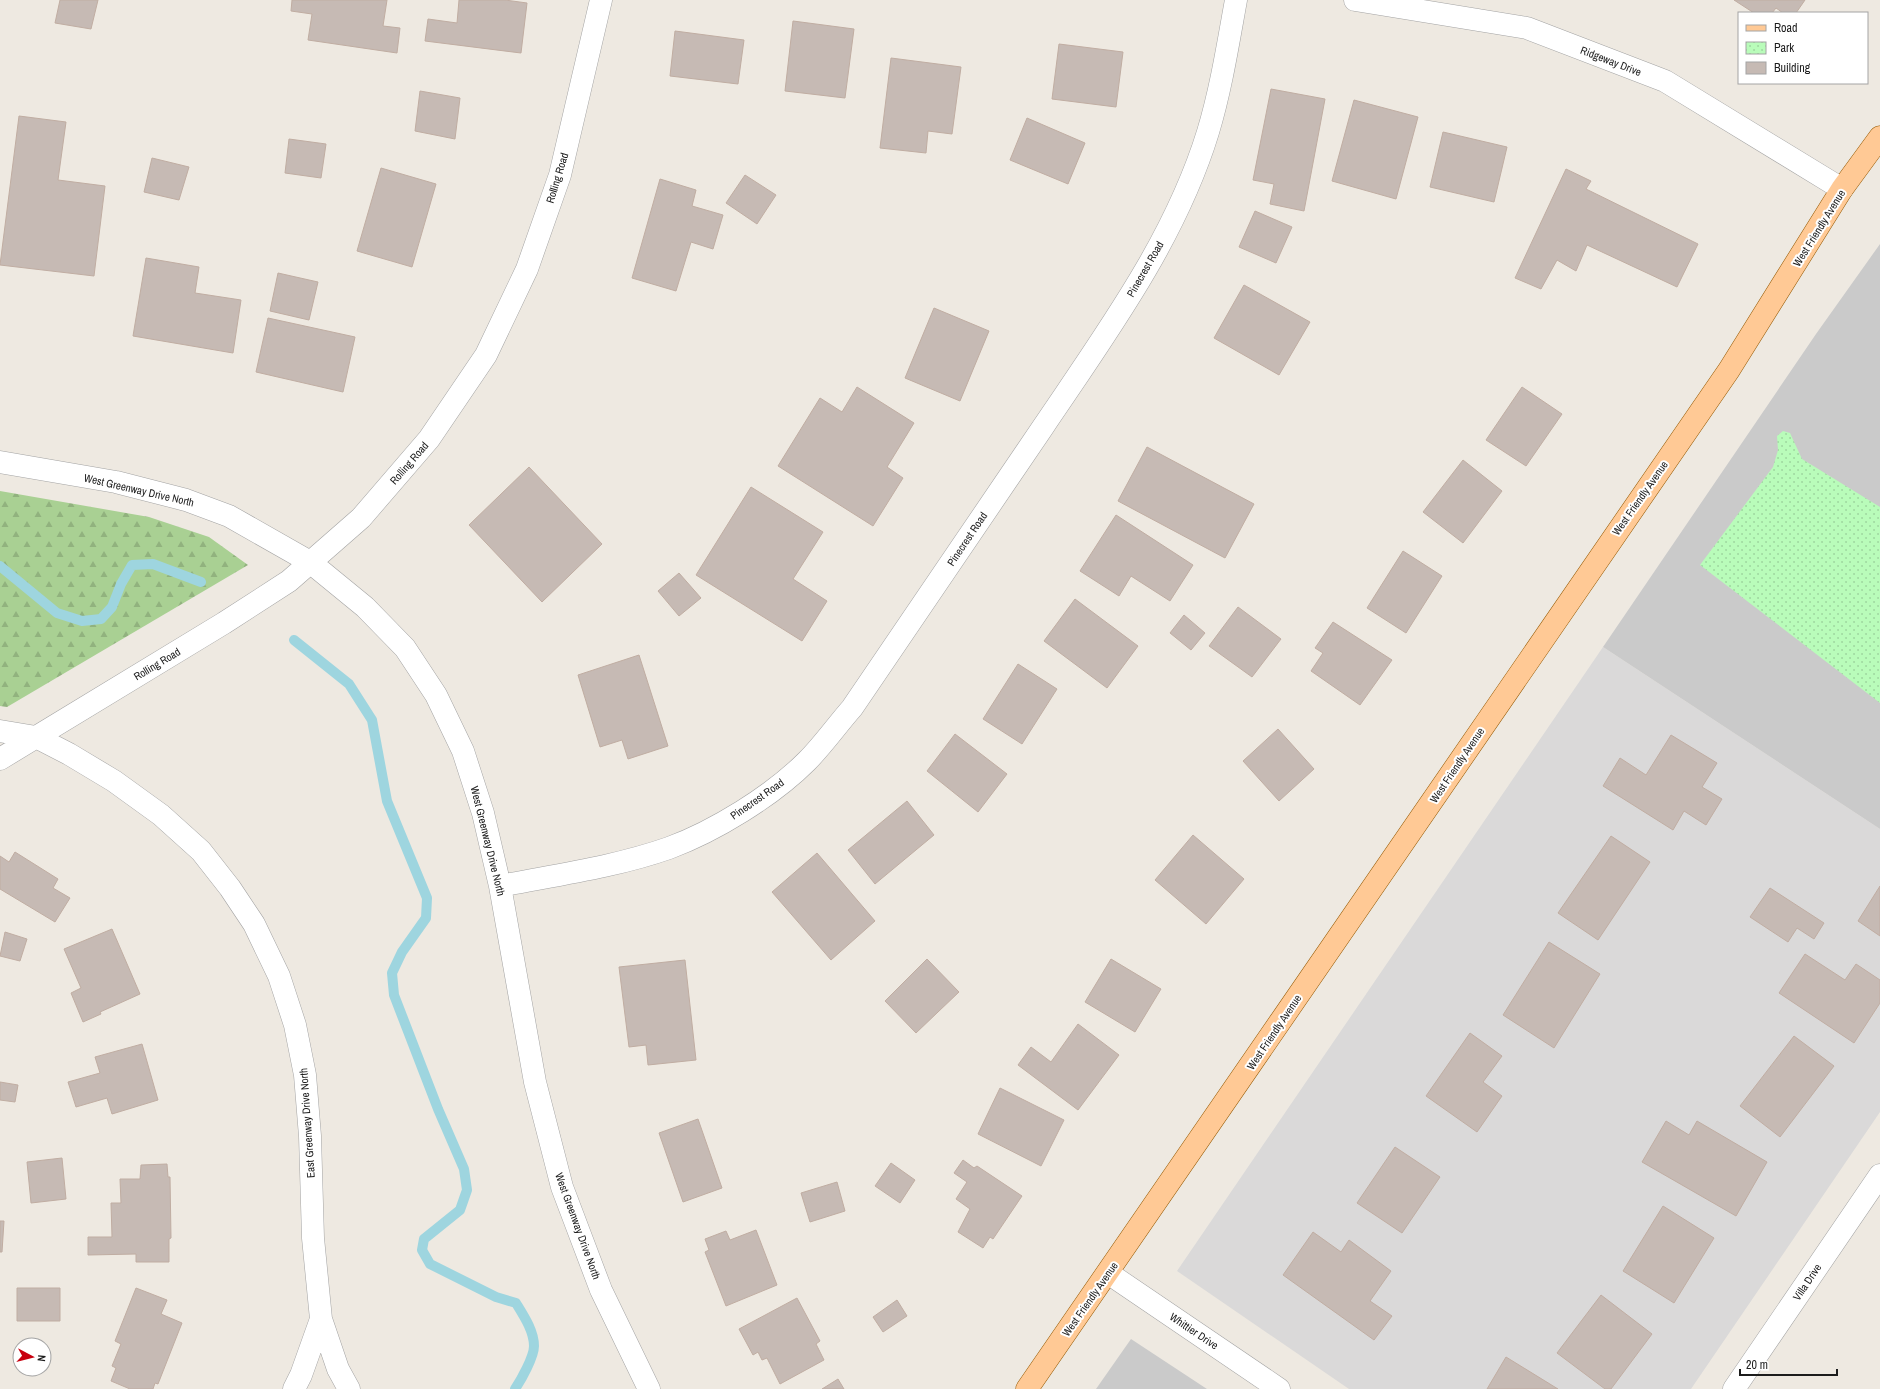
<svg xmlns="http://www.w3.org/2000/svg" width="1880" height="1389" font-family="'Archivo Narrow',sans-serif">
<defs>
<pattern id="forest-firs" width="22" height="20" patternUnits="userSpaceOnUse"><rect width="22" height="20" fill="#a9d093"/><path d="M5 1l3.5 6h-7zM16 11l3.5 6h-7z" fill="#91b27e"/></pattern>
<pattern id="park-dots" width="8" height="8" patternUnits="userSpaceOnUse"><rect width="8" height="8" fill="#b9fcba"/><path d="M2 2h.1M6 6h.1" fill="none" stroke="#9ed79f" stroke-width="1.8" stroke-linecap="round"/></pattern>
</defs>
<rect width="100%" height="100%" fill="#eee9e1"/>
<path fill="#dad9d9" d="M1603,647l277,182v283l-189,277h-342l-172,-118z"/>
<path fill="#cacaca" d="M1880,244v585l-277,-182 213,-313z
M1131,1339l76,50h-111z"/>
<path fill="url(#forest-firs)" d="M0,491l149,26 60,20 39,28 -241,142 -7,-1z"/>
<path fill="url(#park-dots)" d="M1783,431l7,2 12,26 78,48v196l-180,-138 73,-98 5,-17 -1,-14z"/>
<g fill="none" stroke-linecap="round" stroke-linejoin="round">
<path stroke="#9ed5df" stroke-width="10" d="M0,566l57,47 25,8 19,-2 11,-12 9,-23 11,-19 21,-1 48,18
M294,640l55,44 23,36 15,81 40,97 -1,20 -24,34 -10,21 2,22 44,114 26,60 3,21 -7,20 -36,29 -2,11 8,14 66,33 20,6c8,13 18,28 18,43 0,11 -13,34 -19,43"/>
</g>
<path fill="#c6bab4" stroke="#c0ada2" d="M60,0h38l-7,29 -36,-6z
M292,0h95l-4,26 17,2 -3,25 -89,-13 4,-26 -21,-3z
M459,0h46l22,3 -6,50 -96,-12 3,-22 29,4z
M1734,0h71l-9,13h-13l-7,-5 -4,5h-18z
M793,21l61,8 -9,69 -60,-7z
M675,31l69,9 -6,44 -68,-8z
M1059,44l64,8 -7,55 -64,-8z
M891,58l70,9 -9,67 -24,-3 -2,22 -46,-5z
M1271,89l54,10 -21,112 -34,-7 4,-20 -21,-4z
M420,91l40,7 -5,41 -40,-8z
M1354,100l64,17 -22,82 -64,-18z
M19,116l47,6 -8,58 47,6 -11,90 -94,-11z
M1027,118l58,25 -17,41 -58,-24z
M1443,132l64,15 -13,55 -64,-15z
M289,139l37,5 -5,34 -36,-5z
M152,158l37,9 -10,33 -35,-8z
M381,168l55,16 -24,83 -55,-16z
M1566,169l25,12 -5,8 112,55 -21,43 -90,-42 -11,26 -19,-11 -16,29 -26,-11z
M745,175l31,20 -19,29 -31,-21z
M660,179l36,11 -4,16 31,9 -10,34 -22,-7 -15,49 -44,-13z
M1255,211l37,16 -16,36 -37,-16z
M146,258l53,9 -4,26 46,7 -8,53 -100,-17z
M278,273l40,9 -9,38 -39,-9z
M1244,285l66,37 -31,53 -65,-37z
M934,308l55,23 -29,70 -55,-23z
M268,318l87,19 -12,55 -87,-20z
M857,387l57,36 -27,44 16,11 -30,48 -95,-60 42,-68 22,14z
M1522,387l40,27 -36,52 -40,-26z
M1147,447l107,57 -29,54 -107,-57z
M1463,460l39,31 -39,52 -40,-31z
M529,467l73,77 -60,58 -73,-77z
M751,487l72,45 -30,47 34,22 -25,40 -106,-66z
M1116,515l77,50 -23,36 -39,-25 -12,20 -39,-25z
M1403,551l39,25 -36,57 -39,-25z
M679,573l22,25 -22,18 -21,-25z
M1075,599l63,47 -31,42 -63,-47z
M1238,607l43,32 -29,38 -43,-31z
M1184,615l21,18 -14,17 -21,-17z
M1333,622l59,38 -32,45 -49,-34 12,-18 -8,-5z
M639,655l29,91 -40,13 -6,-19 -22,7 -22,-72z
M1018,664l39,25 -35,55 -39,-25z
M1278,729l36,40 -35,32 -36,-40z
M955,734l52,40 -29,38 -51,-41z
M1671,735l46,28 -15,24 20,12 -16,26 -22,-14 -11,19 -70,-44 17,-28 26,17z
M907,801l27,34 -59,49 -27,-34z
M1193,835l51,44 -38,45 -51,-44z
M1611,836l39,26 -52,78 -40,-27z
M15,852l43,27 -5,9 17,10 -15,24 -55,-33v-33l9,6z
M817,853l58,68 -44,39 -59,-68z
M1880,886v50l-22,-15z
M1770,888l54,35 -10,16 -17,-11 -9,14 -38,-25z
M112,929l28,65 -40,18 1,2 -18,8 -12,-29 10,-5 -17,-39z
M5,932l22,7 -7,22 -20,-5z
M1549,942l51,32 -46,74 -51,-33z
M1805,954l40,26 11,-16 24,16v23l-26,40 -75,-50z
M927,959l32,33 -43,41 -31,-32z
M1111,959l50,30 -26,43 -50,-30z
M685,960l11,100 -48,5 -2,-20 -17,2 -10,-80z
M1078,1024l41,31 -41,55 -60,-45 13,-18 20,15z
M1470,1033l32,23 -19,26 19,14 -25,36 -51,-36z
M1794,1036l40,30 -54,71 -40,-31z
M142,1044l16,56 -46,14 -5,-16 -31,9 -8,-25 32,-9 -5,-16z
M0,1082l18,3 -3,17 -15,-2z
M1000,1088l64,32 -23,46 -63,-32z
M698,1119l24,69 -39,14 -24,-69z
M1666,1121l23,14 8,-14 70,41 -31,54 -94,-54z
M1395,1147l45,30 -38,56 -45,-30z
M62,1158l4,41 -35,4 -4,-41z
M963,1160l11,8 3,-2 45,30 -29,43 -3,-2 -7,11 -25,-16 12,-23 -14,-10 11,-17 -13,-9z
M891,1163l24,17 -15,23 -25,-17z
M167,1164l1,13h2l1,61 -2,1v23h-33v-8l-48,1v-18h24l-1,-34h10l-1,-24h20l1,-14z
M837,1182l8,29 -35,11 -9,-29z
M1663,1206l51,32 -40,65 -51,-32z
M0,1221h4l-2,31h-2z
M756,1230l21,55 -51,21 -21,-54 4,-2 -4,-11 21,-8 4,9z
M1313,1232l28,20 8,-12 42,31 -21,30 22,15 -18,24 -91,-65z
M17,1288h43v33h-43z
M136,1288l31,12 -6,14 21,9 -24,61 -3,-1 -2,6h-23l-19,-8 5,-13 -4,-2 9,-22 -6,-3z
M1601,1295l51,39 -41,55h-6l-48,-36z
M797,1298l23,43 -4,3 8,16 -44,24 -13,-26 -5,2 -4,-8 -5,3 -14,-26z
M897,1300l10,16 -24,16 -10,-15z
M1506,1357l52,32h-71z
M838,1379l6,10h-22z"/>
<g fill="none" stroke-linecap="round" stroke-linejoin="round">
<g stroke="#a3a3a3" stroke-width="23">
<path id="minor" d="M1355,0l172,28 138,53 177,108
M0,462l116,20 70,18 43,16 81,46 55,45 40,41 31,47 27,56 20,62 17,73 35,196 27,105 39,103 48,99
M0,731l36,6 33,17 45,27 47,34 40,36 29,37 24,36 25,52 16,49 10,50 5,61 3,102 8,81 17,50 11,20
M0,759l224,-136 65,-42 72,-63 68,-79 57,-84 41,-86 33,-94 41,-175
M500,886c56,-11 115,-19 169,-38 46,-17 103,-52 138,-87 16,-16 30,-36 45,-53 64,-94 127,-187 191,-281 62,-92 132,-187 165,-295 13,-43 20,-88 28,-132
M1108,1273l171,116
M294,1389l7,-14 20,-56
M1734,1389l146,-214"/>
</g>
<g stroke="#945800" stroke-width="23">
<path id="major" d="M1027,1389l702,-1019 113,-181 38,-52"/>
</g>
<use href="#minor" stroke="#fff" stroke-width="22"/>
<use href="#major" stroke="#ffc995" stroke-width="22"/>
</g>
<g text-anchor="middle" stroke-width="4" stroke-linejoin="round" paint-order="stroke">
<g font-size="11" fill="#1c1c1c" stroke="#fff">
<text transform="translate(1611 61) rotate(21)" y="4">Ridgeway Drive</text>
<text transform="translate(557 178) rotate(-73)" y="4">Rolling Road</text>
<text transform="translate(1819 228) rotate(-58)" y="4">West Friendly Avenue</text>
<text transform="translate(1145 269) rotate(-60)" y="4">Pinecrest Road</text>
<text transform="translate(409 463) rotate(-49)" y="4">Rolling Road</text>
<text transform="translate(139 490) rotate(13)" y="4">West Greenway Drive North</text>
<text transform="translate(1640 498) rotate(-55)" y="4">West Friendly Avenue</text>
<text transform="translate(967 539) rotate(-56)" y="4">Pinecrest Road</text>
<text transform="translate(157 664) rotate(-31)" y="4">Rolling Road</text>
<text transform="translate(1457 765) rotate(-56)" y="4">West Friendly Avenue</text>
<text transform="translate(757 799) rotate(-35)" y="4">Pinecrest Road</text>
<text transform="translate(488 841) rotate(76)" y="4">West Greenway Drive North</text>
<text transform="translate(1274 1032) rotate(-56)" y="4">West Friendly Avenue</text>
<text transform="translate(307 1123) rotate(-94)" y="4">East Greenway Drive North</text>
<text transform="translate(578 1226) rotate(70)" y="4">West Greenway Drive North</text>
<text transform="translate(1807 1282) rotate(-56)" y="4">Villa Drive</text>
<text transform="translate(1090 1299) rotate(-55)" y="4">West Friendly Avenue</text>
<text transform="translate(1194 1331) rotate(34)" y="4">Whittier Drive</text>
</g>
</g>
<rect x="1738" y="12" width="130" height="72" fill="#ffffff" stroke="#a4a4a4"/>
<rect x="1746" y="25" width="20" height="6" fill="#ffc995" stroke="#a4a4a4"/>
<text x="1774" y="32" font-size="12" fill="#1c1c1c">Road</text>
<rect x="1746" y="42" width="20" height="12" fill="url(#park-dots)" stroke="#a4a4a4"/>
<text x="1774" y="52" font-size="12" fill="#1c1c1c">Park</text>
<rect x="1746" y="62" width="20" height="12" fill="#c6bab4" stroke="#a4a4a4"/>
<text x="1774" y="72" font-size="12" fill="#1c1c1c">Building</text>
<g transform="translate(32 1357) rotate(97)"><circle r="19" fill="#ffffff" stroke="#a4a4a4"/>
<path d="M0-3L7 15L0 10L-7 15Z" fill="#c8000f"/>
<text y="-6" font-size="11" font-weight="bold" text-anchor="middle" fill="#1c1c1c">N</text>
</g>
<path d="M1740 1369v6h97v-6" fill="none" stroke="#1c1c1c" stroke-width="2"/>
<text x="1746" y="1369" font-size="12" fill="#1c1c1c" stroke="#ffffff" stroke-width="3" paint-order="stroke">20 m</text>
</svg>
